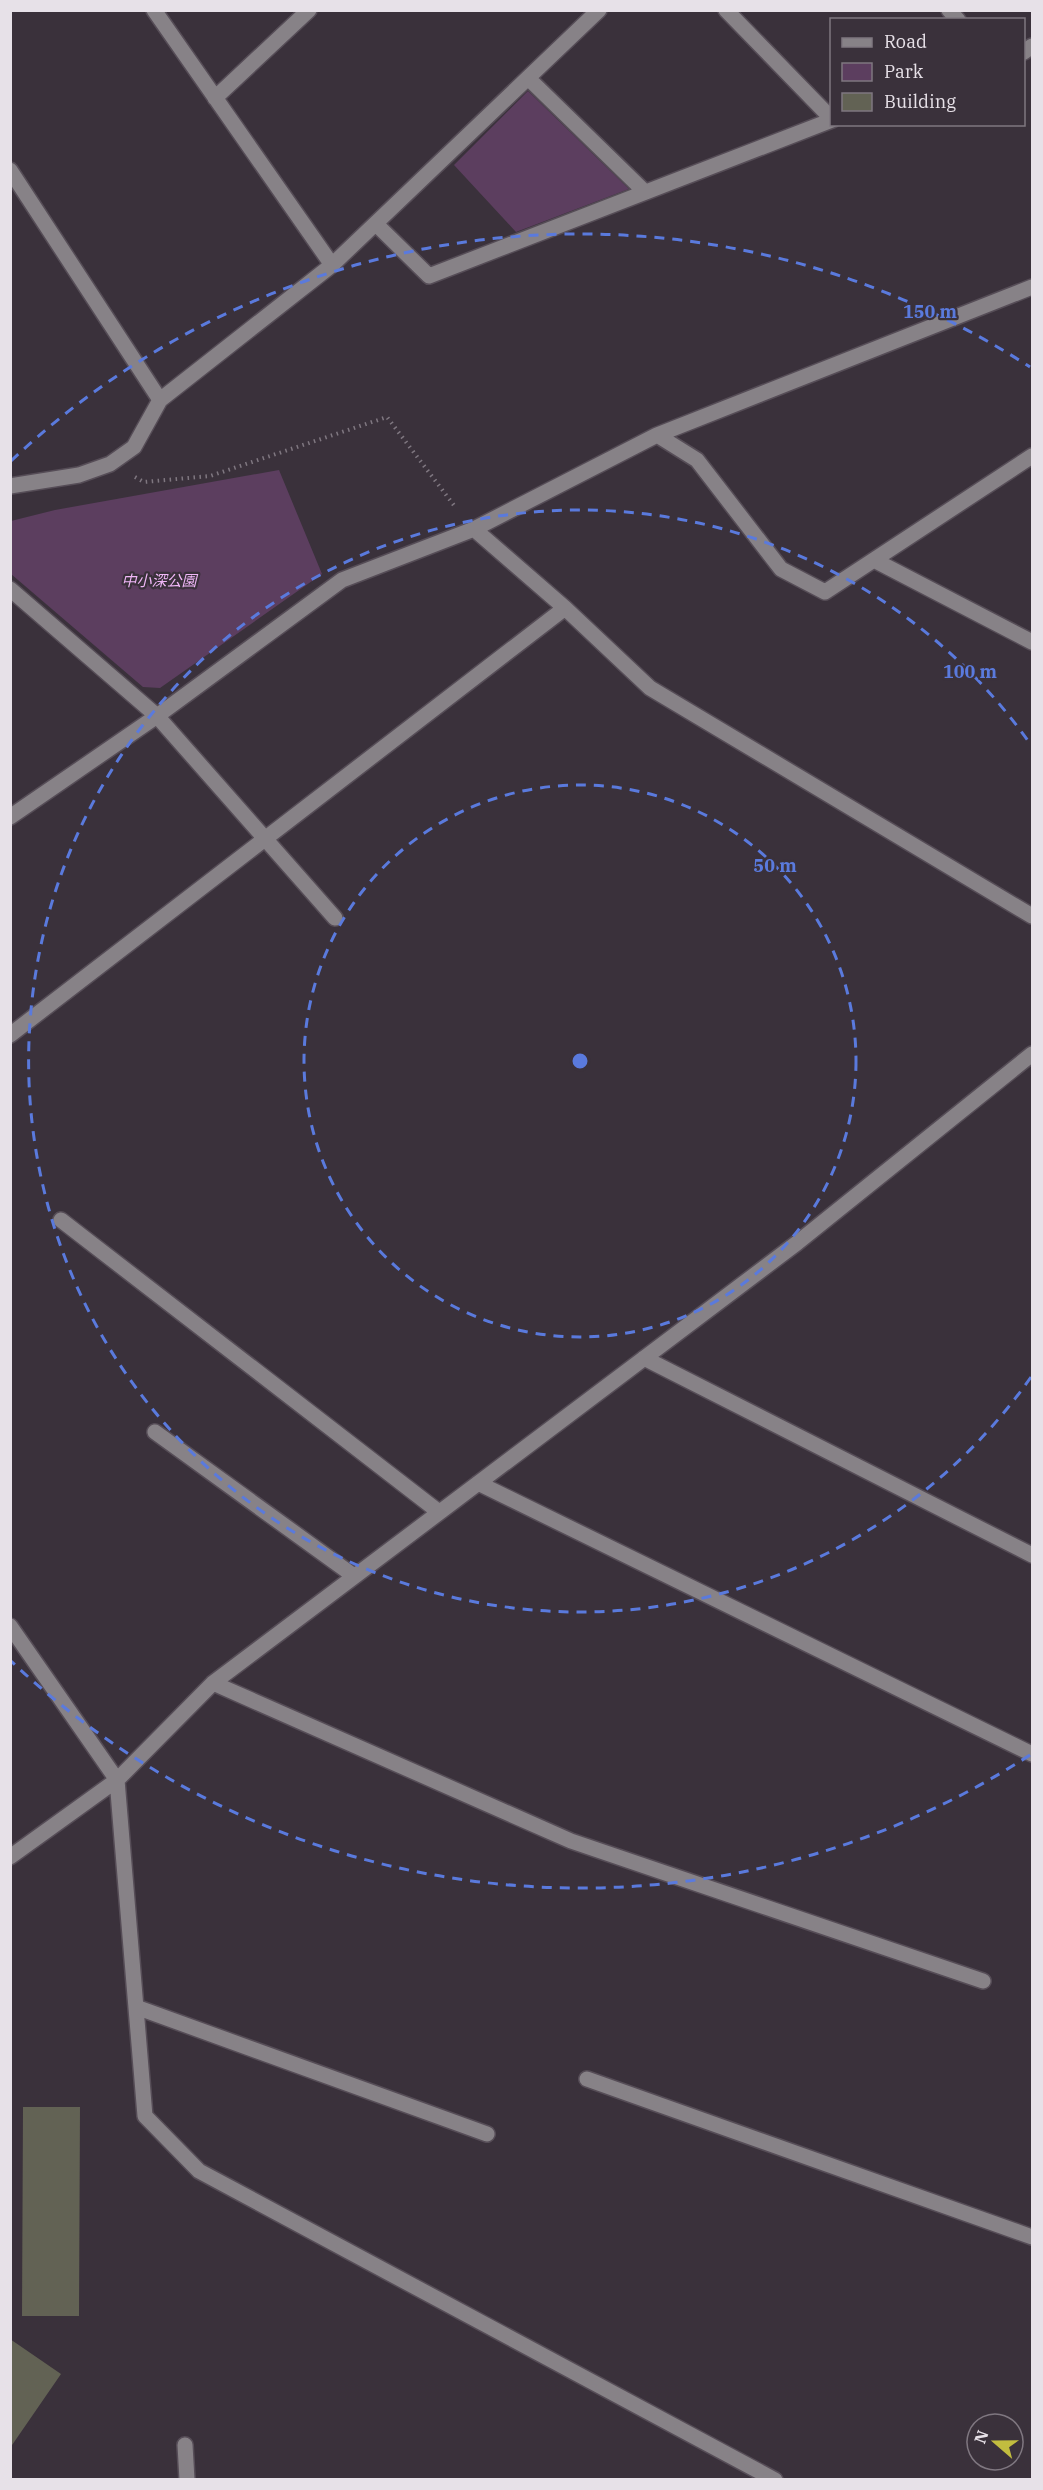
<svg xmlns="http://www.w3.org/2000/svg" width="1043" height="2490" font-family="'IBM Plex Serif','Noto Sans JP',serif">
<rect width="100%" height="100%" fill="#3a313b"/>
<path fill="#5c3e5f" d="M528,91l101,98 -113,43 -62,-67z
M279,470l43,104 -162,114 -17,-1 -132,-113v-53l44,-11z"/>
<path fill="#626254" d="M23,2107h57l-1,209h-57z
M10,2339l51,35 -51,74z"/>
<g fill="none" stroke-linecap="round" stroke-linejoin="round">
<g stroke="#564d57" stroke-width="18">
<path id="minor" d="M154,10l178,255
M726,10l106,109
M949,10l9,10
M1024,52l8,-6
M528,78l117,114
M215,98l94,-88
M10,170l150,230
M376,224l53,52 403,-156
M657,435l40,25 84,109 44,23 207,-136
M10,486l69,-11 31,-11 24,-17 26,-47 172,-135 267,-255
M474,529l91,79 85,80 382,228
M874,560l158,82
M10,589l147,127 178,202
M10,817l147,-101 185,-136 132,-51 183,-94 375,-148
M10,1035l555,-427
M61,1220l378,292
M644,1358l388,197
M155,1432l199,144
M478,1483l554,271
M10,1626l107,154 28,336 54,55 576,309
M213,1683l358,158 412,140
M10,1857l107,-77 96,-97 584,-440 235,-189
M136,2007l351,127
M587,2079l445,158
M185,2445l2,35"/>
</g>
<path stroke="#7f7780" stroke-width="4" stroke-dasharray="1.5 4.5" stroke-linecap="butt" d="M135,477l9,5 66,-6 177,-59 69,91"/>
<use href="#minor" stroke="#878287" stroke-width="15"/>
</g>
<g fill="none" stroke="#5a7add" stroke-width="3" stroke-dasharray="10 8">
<circle cx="580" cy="1061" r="276"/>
<path d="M1031 1377A551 551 0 1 1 1031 745"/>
<path d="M1030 1755A827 827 0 0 1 11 1661M11 461A827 827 0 0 1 1030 367"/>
</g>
<g text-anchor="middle" stroke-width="4.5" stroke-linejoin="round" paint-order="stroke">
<g font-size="15" font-style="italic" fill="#efb6f6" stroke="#3a313b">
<text x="159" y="586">中小深公園</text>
</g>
</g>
<circle cx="580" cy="1061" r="9" fill="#5a7add" stroke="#3a313b" stroke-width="3"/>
<g font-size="18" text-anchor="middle" font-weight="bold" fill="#5a7add" stroke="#3a313b" stroke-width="4.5" stroke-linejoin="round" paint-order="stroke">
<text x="930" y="318">150 m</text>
<text x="970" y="678">100 m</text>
<text x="775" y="872">50 m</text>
</g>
<rect width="1043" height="2490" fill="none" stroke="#e7e1e8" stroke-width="24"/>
<rect x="830" y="18" width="195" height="108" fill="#3a313b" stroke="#7f7780" stroke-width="1.5"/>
<rect x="842" y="38" width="30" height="9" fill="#878287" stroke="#7f7780" stroke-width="1.5"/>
<text x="884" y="48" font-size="18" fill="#e7e1e8">Road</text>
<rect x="842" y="63" width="30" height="18" fill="#5c3e5f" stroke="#7f7780" stroke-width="1.5"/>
<text x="884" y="78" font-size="18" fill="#e7e1e8">Park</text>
<rect x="842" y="93" width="30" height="18" fill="#626254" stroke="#7f7780" stroke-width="1.5"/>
<text x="884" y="108" font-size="18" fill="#e7e1e8">Building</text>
<g transform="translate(995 2442) rotate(290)"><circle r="28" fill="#3a313b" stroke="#7f7780" stroke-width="1.5"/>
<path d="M0-4.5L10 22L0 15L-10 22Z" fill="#c2bd3f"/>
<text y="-9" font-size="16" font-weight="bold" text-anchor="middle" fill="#e7e1e8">N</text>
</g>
</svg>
